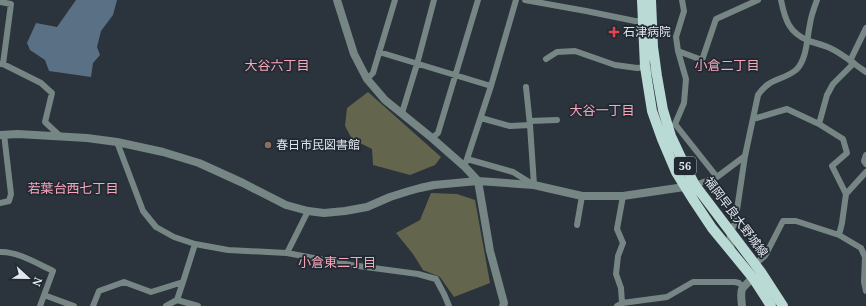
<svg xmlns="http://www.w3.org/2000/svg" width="866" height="306" font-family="'Noto Serif','Noto Sans JP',serif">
<rect width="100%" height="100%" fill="#2b333c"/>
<path fill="#63664c" d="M368,92l73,65 -6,8 -25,10 -37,-10 -1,-16 -20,-10 -7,-13 2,-18z
M431,193l26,1 18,6 15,83 -36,14 -14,-20 -17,-7 -10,-16 -17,-21 24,-13z"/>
<path fill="#5a7084" d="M76,0h41l-4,15 -12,16 -4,16 3,8 -7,8 -2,14 -42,-6 -4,-11 -15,-10 -3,-7 9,-20 21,4z"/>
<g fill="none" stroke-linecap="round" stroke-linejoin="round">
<path stroke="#768684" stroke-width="6" d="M525,0l61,11 49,10h7l3,1
M682,0l2,11 -8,26 2,14 8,28 -2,24 -9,21 42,53
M781,0c4,20 8,33 28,41 7,2 14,4 21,7 13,6 24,16 36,24
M0,2l11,2 -8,60
M678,51l24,9
M379,52l112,34
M546,59l11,-7 18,-1 40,14 22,3 8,-1 6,2 5,7
M850,61l16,-33
M0,64h3l38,19 11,10 -7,29 15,14
M699,69l17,-50 42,-19
M367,79l6,-6 22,-73
M526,87l4,38
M402,113l15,-49 17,-64
M753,119l34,-10 32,15 24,15 4,14 -15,13 14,28
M530,121l27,-1
M819,124l8,-29 6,-11 21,-21
M432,138l6,-5 40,-133
M117,142l26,69 13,16 18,10 21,7 33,6 59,3 64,12 67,9 18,5 8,15 5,12
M866,155l-2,6 2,3
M467,159l46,13 21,13 -4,-60 -20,1 -29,-8
M466,162l25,-76 25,-86
M695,185l22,-8 28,-21
M0,203l9,-2 2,-7 -7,-60
M577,225l5,-29
M839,235l3,-12 4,-29 20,-22
M732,249c-4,-13 -3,-14 3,-26l10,-67 13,-61c11,-17 24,-14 38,-25 11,-10 11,-33 14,-46 1,-8 4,-16 7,-24
M0,252c17,-1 38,12 53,19l-13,35
M287,253l21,-42
M755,267v-3l10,-8 18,-35h13l43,14 22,13 4,9 -1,25 2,9
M183,282l12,-38
M44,295l30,11
M177,300l21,6
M622,303l-1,-15 -5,-14 2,-18 5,-13 -6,-14 6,-33
M93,306l6,-15 25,-9 27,10 32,-10 -6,18 -11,6
M617,306l5,-3 45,-6 26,-15h42l4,1 4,4"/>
<path stroke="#768684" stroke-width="8" d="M337,0l17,54 13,25 18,21 47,38 33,29 13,14 12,70 14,52 -1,3
M0,135l18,-1 69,4 30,4 46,10 36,11 44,20 43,22 22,6 16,2 21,-2 22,-4 23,-10 19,-6 11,-3 14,-3 44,-4 56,4 48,11h41l68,-10
M742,306c-2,-17 -2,-17 11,-28"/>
<path stroke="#badad5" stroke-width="10" d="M642,0l3,67 7,44 10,28 14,33 18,29 18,27 41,50 18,28
M651,0l2,47 4,29 6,34 8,26 14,30 10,19 66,87 22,34"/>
</g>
<path fill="#e0444e" stroke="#212932" stroke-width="1.5" d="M612 26h4v4h4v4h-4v4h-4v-4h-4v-4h4z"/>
<circle fill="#8d6e63" stroke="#212932" stroke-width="1.5" cx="268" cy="145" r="4"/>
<g text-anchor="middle" stroke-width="3.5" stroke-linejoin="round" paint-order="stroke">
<rect fill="#212932" stroke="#a8aeb5" stroke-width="1" x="674" y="157" width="22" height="18" rx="3"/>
<g font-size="11" font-weight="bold" fill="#e2e7ed">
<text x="685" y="170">56</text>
</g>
<g font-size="12" fill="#e2e7ed" stroke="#212932" text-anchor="start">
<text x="623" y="36">石津病院</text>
<text x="276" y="149">春日市民図書館</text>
</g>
<g font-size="12" fill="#e2e7ed" stroke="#212932">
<text transform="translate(736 217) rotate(53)" y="4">福岡早良大野城線</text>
</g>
<g font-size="13" fill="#f8a6ba" stroke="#212932">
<text x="277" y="70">大谷六丁目</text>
<text x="727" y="70">小倉二丁目</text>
<text x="602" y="115">大谷一丁目</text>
<text x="73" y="193">若葉台西七丁目</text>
<text x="337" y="267">小倉東二丁目</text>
</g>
</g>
<g transform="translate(28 278) rotate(112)" stroke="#212932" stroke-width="3" paint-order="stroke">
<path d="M0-3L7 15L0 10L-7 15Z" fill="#e2e7ed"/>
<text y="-6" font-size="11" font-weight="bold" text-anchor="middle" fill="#e2e7ed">N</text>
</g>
</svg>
